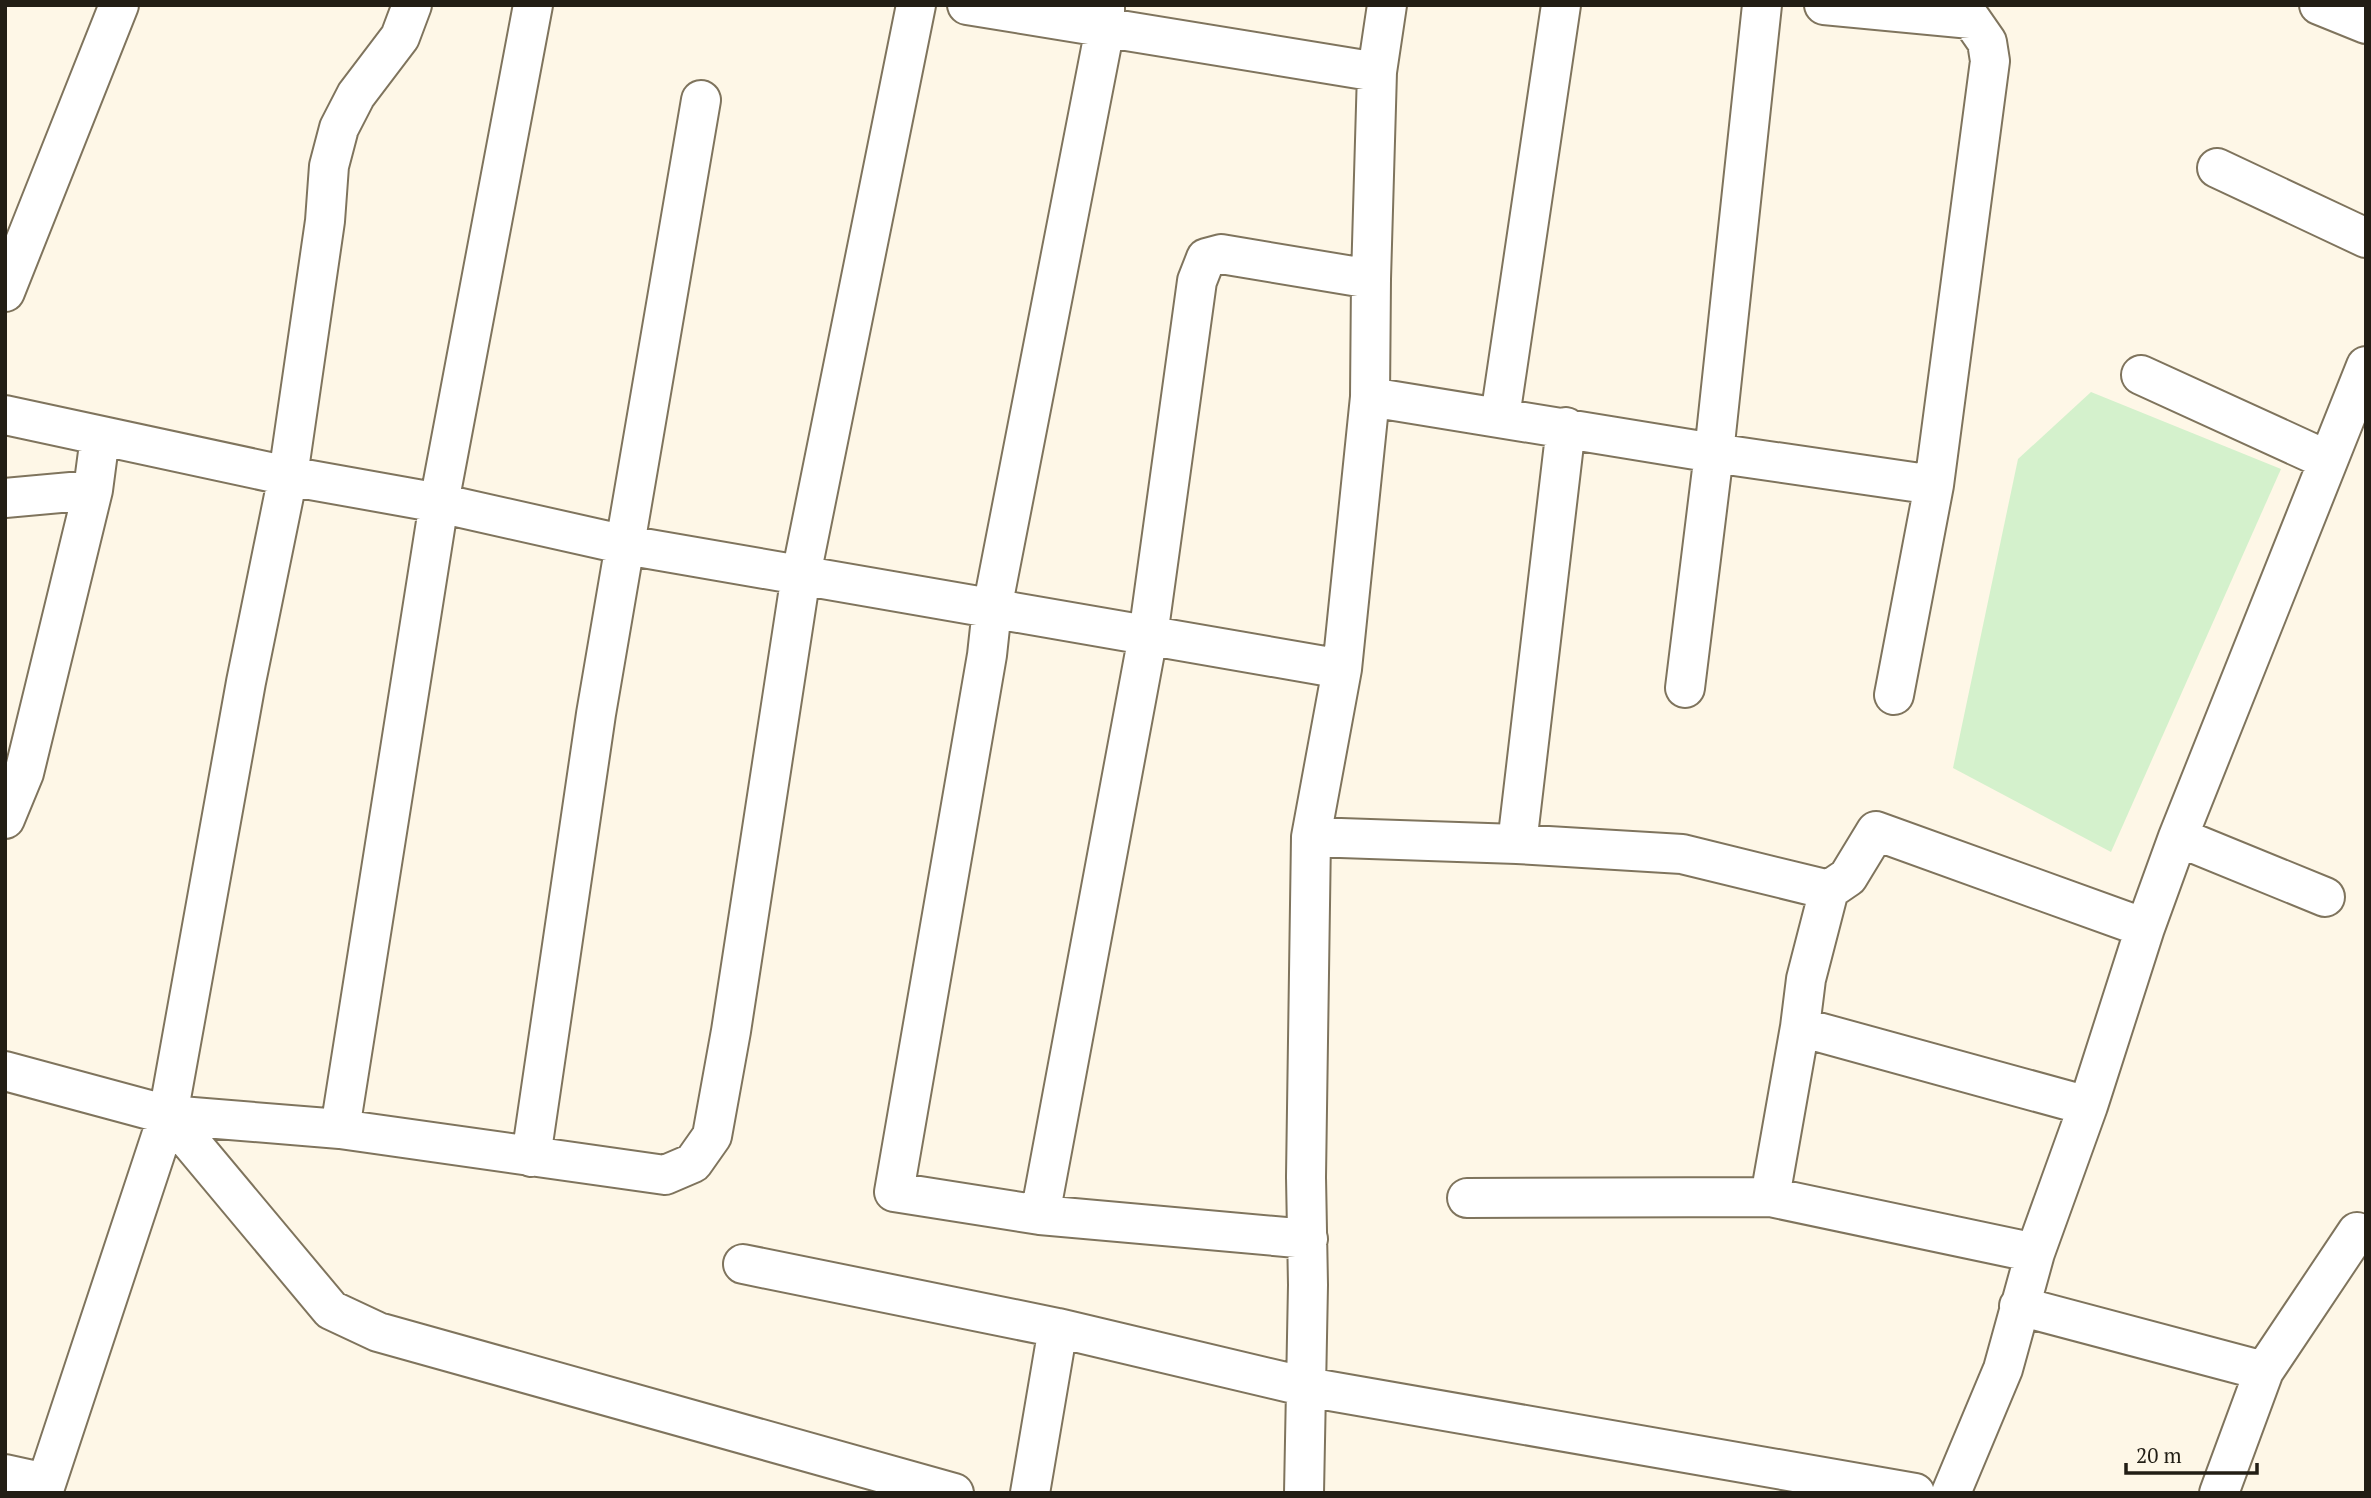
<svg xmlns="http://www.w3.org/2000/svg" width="2371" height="1498" font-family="'PT Serif',serif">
<rect width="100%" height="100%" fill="#fef7e7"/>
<path fill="#d4f1cc" d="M2091,392l190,77 -170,383 -158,-84 65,-309z"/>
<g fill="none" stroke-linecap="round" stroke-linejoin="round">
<g stroke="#7f745d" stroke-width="42">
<path id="minor" d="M412,5l-12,32 -44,58 -17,33 -10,38 -4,55 -37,255 -42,206 -78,433 172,14 325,46 28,-12 19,-27 19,-105 70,-456 115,-570
M967,5l410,67
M1105,5v23l-113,581 -5,46 -93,537 146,23 268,24
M1824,5l147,14 16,23 3,19 -56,424 -40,210
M2319,5l47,19
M2217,168l149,70
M5,292l114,-287
M2141,375l186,85
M1370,397l344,56 220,32
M5,415l283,61 151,27 187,42 716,124
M1500,417l61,-412
M5,498l88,-8
M1685,688l29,-235 48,-448
M5,819l19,-46 69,-283 7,-53
M1311,837l206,7 165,10 147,36
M2178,837l147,60
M1517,844l49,-417
M1800,1027l288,79
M5,1071l163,44 163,195 47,22 576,161
M340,1129l99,-626 94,-498
M531,1157l65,-443 105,-614
M1770,1197l30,-170 6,-48 23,-89 19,-13 28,-46 269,97
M1467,1198l303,-1 265,56
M1040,1215l108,-579 49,-355 9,-23 15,-4 150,25
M743,1264l315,64 249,59 608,106
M2019,1306l245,65
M5,1474l41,9
M43,1493l125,-378
M1030,1493l28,-165
M1304,1493l4,-208 -2,-108 5,-340 31,-168 28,-272 1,-118 6,-207 10,-67
M1951,1493l52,-124 32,-116 53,-147 57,-178 33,-91 188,-471
M2219,1493l45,-122 93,-139"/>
</g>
<use href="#minor" stroke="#fff" stroke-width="38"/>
</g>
<rect width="2371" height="1498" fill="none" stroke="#221e15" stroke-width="14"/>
<path d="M2126 1463v10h131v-10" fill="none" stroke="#221e15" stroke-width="3.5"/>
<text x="2136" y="1463" font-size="21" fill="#221e15" stroke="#fef7e7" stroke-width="5" paint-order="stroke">20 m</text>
</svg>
